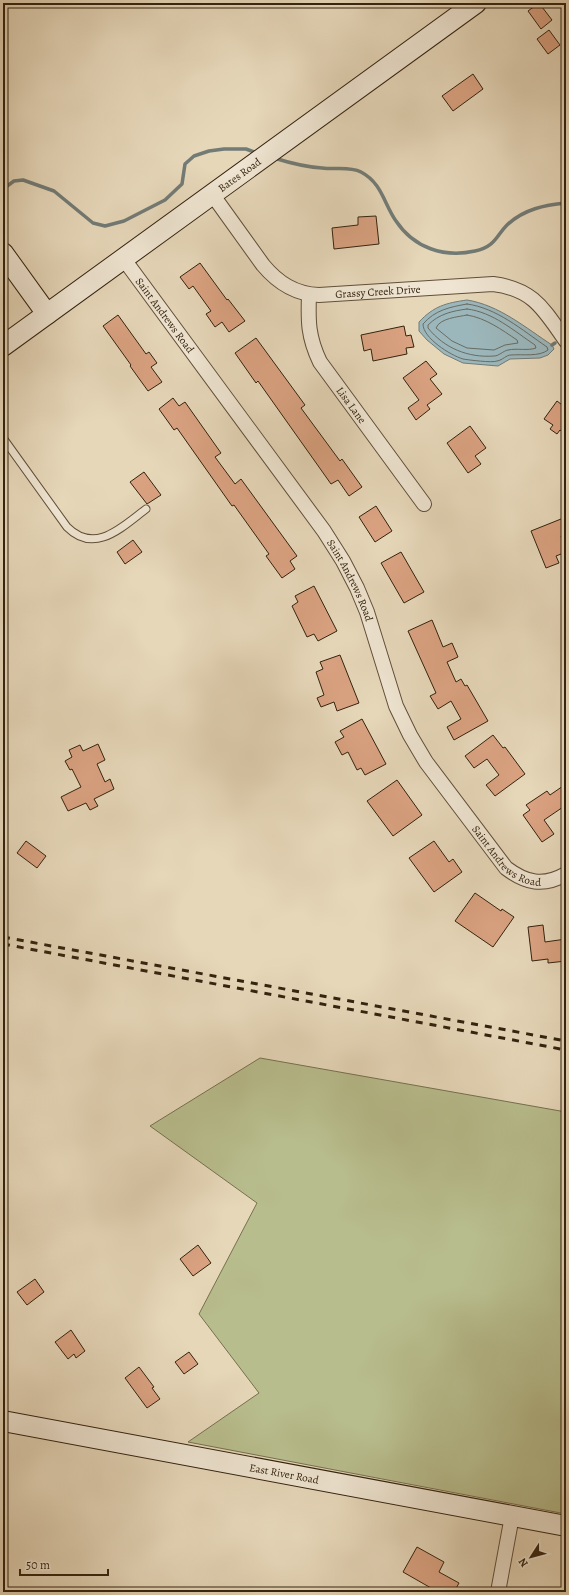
<svg xmlns="http://www.w3.org/2000/svg" width="569" height="1595" font-family="Alegreya,serif">
<rect width="100%" height="100%" fill="#e6d7b9"/>
<filter id="stains"><feTurbulence type="fractalNoise" baseFrequency=".005" numOctaves="4"/><feColorMatrix values="0 0 0 0 .2 0 0 0 0 .09 0 0 0 0 .02 0 0 0 .5 -.17"/></filter>
<radialGradient id="worn" r=".72"><stop offset=".6" stop-color="#630" stop-opacity="0"/><stop offset="1" stop-color="#630" stop-opacity=".3"/></radialGradient>
<path fill="#b8bd8d" stroke="#76704e" d="M260,1058l306,54v402l-378,-72 71,-49 -60,-79 58,-111 -107,-77z"/>
<path fill="#9cb7bb" stroke="#727b76" d="M467,300c32,5 59,28 85,45l2,4 -6,6 -8,3 -30,1 -12,7 -35,-3 -19,-9 -17,-14 -8,-9v-9c15,-16 27,-19 48,-22z"/>
<g fill="none" stroke-linecap="round" stroke-linejoin="round">
<path stroke="#686c64" stroke-width="1" d="M467,304c30,4 55,26 80,43l1,3c-9,7 -25,4 -37,5 -5,0 -8,5 -14,6 -5,2 -28,-1 -34,-2 -13,-4 -40,-21 -40,-35 12,-14 27,-17 44,-20z
M467,309c26,3 47,22 68,36l1,3c-8,3 -19,0 -28,2 -5,1 -9,6 -14,6 -26,2 -50,-8 -66,-28v-3c11,-11 24,-14 39,-16z
M467,315c19,3 35,15 50,25l1,3 -13,2 -11,5 -27,-2 -15,-7 -16,-13c4,-10 22,-11 31,-13z"/>
<path stroke="#727b76" stroke-width="3.5" d="M274,158c16,5 32,9 48,10 13,2 27,-2 39,4 21,11 23,32 35,49 18,27 48,37 79,30 20,-4 21,-15 32,-26 17,-16 38,-20 59,-22
M3,189l11,-8 9,-1 31,11 39,32 12,3 19,-5 41,-21 17,-16 3,-20 9,-8 15,-5 15,-2h22l11,4
M552,345l3,-2"/>
</g>
<path fill="#daa281" stroke="#33220e" d="M539,3l13,17 -11,9 -13,-18z
M549,30l11,15 -12,9 -11,-15z
M473,74l10,15 -30,22 -11,-15z
M376,216l3,28 -45,5 -2,-21 26,-3v-8z
M200,263l27,37 1,-1 17,22 -16,11 -7,-10 -7,5 -9,-13 5,-3 -18,-25 -4,3 -9,-12z
M118,315l28,39 3,-2 8,11 -6,4 11,15 -14,9 -18,-25 1,-1 -28,-39z
M404,326l2,10 5,-1 3,12 -8,1 1,6 -34,7 -2,-12 -7,2 -3,-16z
M256,338l49,67 -4,3 39,53 2,-2 20,28 -13,9 -11,-16 -7,4 -73,-103 -2,2 -21,-30z
M426,361l11,13 -7,5 12,15 -15,11 3,4 -14,11 -8,-12 11,-8 -16,-22z
M173,398l6,8 6,-4 36,51 -6,4 20,27 6,-5 56,77 -7,5 5,8 -13,9 -16,-22 3,-2 -35,-49 -2,1 -55,-78 -3,2 -15,-21z
M557,401l9,7v26l-6,-4 -3,4 -7,-5 3,-4 -9,-6z
M470,426l16,22 -11,8 6,8 -13,9 -21,-30z
M144,472l17,23 -14,9 -17,-22z
M376,506l16,25 -17,11 -16,-25z
M566,517v17l-5,2 5,16 -10,4 3,7 -13,5 -15,-37z
M133,540l9,12 -17,12 -8,-12z
M401,552l23,40 -20,11 -23,-40z
M314,586l23,45 -19,10 -4,-7 -7,3 -15,-31 6,-4 -3,-6z
M432,620l11,27 9,-4 6,14 -11,5 9,20 5,-3 4,7 2,-1 21,36 -34,19 -7,-13 14,-8 -10,-18 -13,8 -8,-13 6,-3 -28,-62z
M340,655l19,48 -22,8 -3,-9 -13,5 -4,-9 7,-3 -8,-23 7,-3 -3,-7z
M362,719l24,45 -21,11 -4,-7 -4,2 -9,-18 -6,3 -7,-13 9,-5 -4,-6z
M493,735l10,13 2,-1 20,27 -30,22 -9,-11 13,-10 -12,-16 -13,9 -9,-12z
M98,744l7,16 -8,4 8,18 5,-3 4,10 -20,10 4,7 -8,4 -4,-7 -18,8 -7,-14 20,-10 -9,-18 -2,1 -5,-9 7,-4 -3,-7 11,-5 3,6z
M397,780l25,35 -29,21 -26,-35z
M566,784v21l-22,15 10,14 -12,8 -19,-27 7,-5 -4,-5 21,-14 3,4z
M26,841l20,15 -9,12 -20,-15z
M434,841l15,21 4,-3 9,13 -28,20 -25,-34z
M475,893l26,18 1,-2 12,8 -21,30 -38,-26z
M543,925l2,17 21,-3v22l-18,2v-4l-16,2 -4,-34z
M198,1245l13,18 -18,13 -13,-17z
M35,1279l9,13 -17,13 -10,-13z
M71,1330l14,21 -9,7 -2,-4 -6,5 -13,-17z
M189,1352l9,12 -14,10 -9,-12z
M139,1367l15,20 -2,1 8,11 -13,9 -22,-30z
M417,1547l27,15 -5,10 20,11 -5,9h-16l-35,-20z"/>
<g fill="none" stroke-linecap="round" stroke-linejoin="round">
<g stroke="#604f39" stroke-width="9">
<path id="lane" d="M3,438l64,89c28,28 55,0 79,-18"/>
</g>
<g stroke="#604f39" stroke-width="16">
<g id="street">
<path id="s1" d="M212,194l51,71c15,18 32,29 56,30l174,-11c41,5 51,26 73,57"/>
<path id="s2" d="M123,258l201,273 19,30 14,27 10,24 29,94 14,29 16,27 80,106c20,15 37,19 60,6"/>
<path id="s3" d="M309,295c-1,26 -1,42 11,67l104,142"/>
<path d="M498,1592l14,-76"/>
</g>
</g>
<g stroke="#33220e" stroke-width="22">
<g id="secondary">
<path d="M3,253l44,61"/>
<path id="s4" d="M3,346l473,-343"/>
<path id="s5" d="M3,1421l563,105"/>
</g>
</g>
<use href="#lane" stroke="#efe5d2" stroke-width="7"/>
<use href="#street" stroke="#efe5d2" stroke-width="14"/>
<use href="#secondary" stroke="#efe5d2" stroke-width="20"/>
<path stroke="#33220e" stroke-width="3" stroke-dasharray="7 7" stroke-linecap="butt" d="M3,937l563,104
M3,944l563,106"/>
</g>
<g text-anchor="middle" stroke-width="3" stroke-linejoin="round" paint-order="stroke">
<g font-size="11" fill="#33220e" stroke="#efe5d2">
<text dy="4" stroke="none"><textPath href="#s4" startOffset="292">Bates Road</textPath></text>
<text dy="4" stroke="none"><textPath href="#s1" startOffset="212">Grassy Creek Drive</textPath></text>
<text dy="4" stroke="none"><textPath href="#s2" startOffset="71">Saint Andrews Road</textPath></text>
<text dy="4" stroke="none"><textPath href="#s3" startOffset="122">Lisa Lane</textPath></text>
<text dy="4" stroke="none"><textPath href="#s2" startOffset="395">Saint Andrews Road</textPath></text>
<text dy="4" stroke="none"><textPath href="#s2" startOffset="719">Saint Andrews Road</textPath></text>
<text dy="4" stroke="none"><textPath href="#s5" startOffset="286">East River Road</textPath></text>
</g>
</g>
<rect width="569" height="1595" fill="none" stroke="#e6d7b9" stroke-width="16"/>
<rect x="4" y="4" width="561" height="1587" fill="none" stroke="#33220e" stroke-width="2"/>
<rect x="8" y="8" width="553" height="1579" fill="none" stroke="#33220e"/>
<g transform="translate(531 1557) rotate(234)" stroke="#efe5d2" stroke-width="3" paint-order="stroke">
<path d="M0-3L7 15L0 10L-7 15Z" fill="#33220e"/>
<text y="-6" font-size="11" font-weight="bold" text-anchor="middle" fill="#33220e">N</text>
</g>
<path d="M20 1569v6h88v-6" fill="none" stroke="#33220e" stroke-width="2"/>
<text x="26" y="1569" font-size="12" fill="#33220e" stroke="#efe5d2" stroke-width="3" paint-order="stroke">50 m</text>
<rect width="100%" height="100%" filter="url(#stains)"/>
<rect width="100%" height="100%" fill="url(#worn)"/>
</svg>
